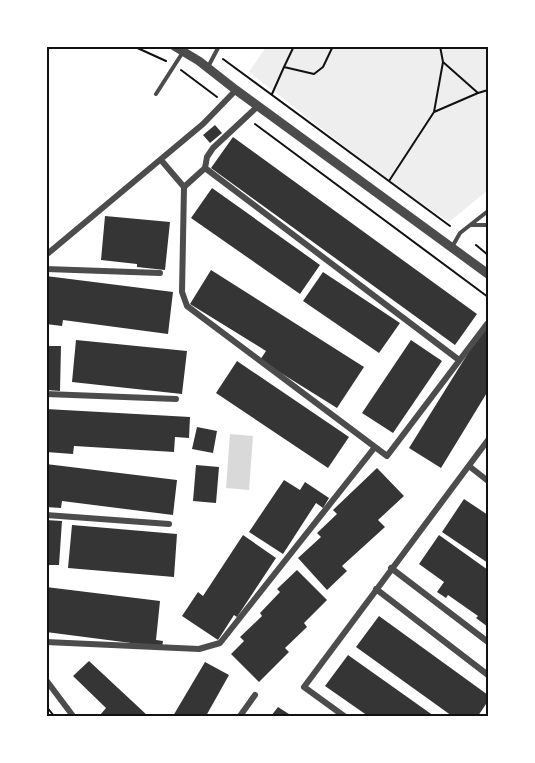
<svg xmlns="http://www.w3.org/2000/svg" width="535" height="763" font-family="'PT Sans Narrow',sans-serif">
<rect width="100%" height="100%" fill="#fff"/>
<path fill="#eee" d="M266,47h222v143l-39,32 -60,-41 -140,-109z"/>
<path fill="#d9d9d9" d="M230,434l23,2 -4,54 -23,-2z"/>
<path fill="#353535" d="M215,125l7,8 -12,10 -7,-8z
M233,137l244,177 -22,31 -244,-177z
M212,188l108,77 -20,29 -109,-76z
M105,216l65,6 -5,48 -28,-3v-3l-36,-4z
M211,270l153,97 -27,41 -77,-48 6,-9 -76,-47z
M323,272l77,51 -21,30 -76,-52z
M46,276l127,16 -5,42 -105,-14 -1,6 -16,-2z
M485,326l3,2v63l-47,77 -32,-20z
M76,340l111,11 -5,43 -110,-12z
M411,340l31,21 -49,72 -31,-20z
M46,346h15l-1,45 -14,-1z
M237,361l112,76 -21,31 -112,-75z
M46,409l144,8 -1,21 -14,-1 -1,15 -100,-6 -1,8 -27,-2z
M197,427l20,4 -4,22 -21,-4z
M46,464l131,16 -4,35 -111,-14 -1,7 -15,-1z
M196,465l23,2 -3,36 -23,-2z
M377,468l27,28 -26,24 7,7 -43,39 5,5 -20,19 -29,-32 23,-21 -4,-4 20,-19 -4,-4z
M284,480l16,10 5,-8 24,16 -6,10 -7,-5 -33,51 -34,-22z
M464,499l24,16v48l-46,-31z
M46,520l16,1 -3,44h-13z
M72,525l105,9 -3,43 -106,-9z
M243,535l33,23 -39,59 -3,-2 -16,25 -36,-24 16,-24 5,4z
M439,535l49,35v57l-12,-9 2,-2 -30,-21 -2,3 -9,-6 7,-10 -25,-18z
M297,570l30,30 -23,23 3,4 -22,21 4,4 -30,30 -28,-28 13,-13 -4,-4 22,-21 -2,-3 20,-21 -3,-3z
M46,587l114,14 -4,39 7,1 -1,6 -116,-15z
M379,616l109,79v6l-10,15h-26l-96,-69z
M348,655l86,61h-66l-43,-30z
M89,661l59,55h-46l-2,-1 6,-7 -33,-32z
M205,662l24,13 -23,41h-33z
M278,707l14,9h-21z"/>
<g fill="none" stroke-linecap="round" stroke-linejoin="round">
<path stroke="#111" stroke-width="2" d="M133,46l33,15
M294,46l-10,21 30,7 9,-7 10,-21
M223,59l227,167
M181,70l36,27
M478,93l10,-3
M272,94l12,-27
M434,112l9,-50
M255,124l233,173
M389,181l45,-69 44,-19 -35,-31 -3,-16
M476,245l12,10
M46,706l8,10"/>
<path stroke="#4c4c4c" stroke-width="4" d="M208,67l11,-21
M156,94l27,-42
M471,225h17
M452,247l8,-14 28,-22"/>
<path stroke="#4c4c4c" stroke-width="6" d="M161,160l23,27 21,-19 2,-11 6,-9 45,-42
M205,168l254,192
M184,187l-2,105 5,14 200,150 100,-132
M46,255l157,-131 33,-34
M46,269l114,4
M46,394l130,5
M469,466l19,15
M46,515l123,9
M391,568l97,74
M376,589l112,86
M46,642l153,7 21,-6 155,-196
M46,680l27,36
M240,716l15,-21
M344,716l-40,-29 184,-247"/>
<path stroke="#4c4c4c" stroke-width="9" d="M174,46l25,15 37,29 252,184"/>
</g>
<rect width="535" height="763" fill="none" stroke="#ffffff" stroke-width="96"/>
<rect x="48" y="48" width="439" height="667" fill="none" stroke="#111" stroke-width="2"/>
</svg>
